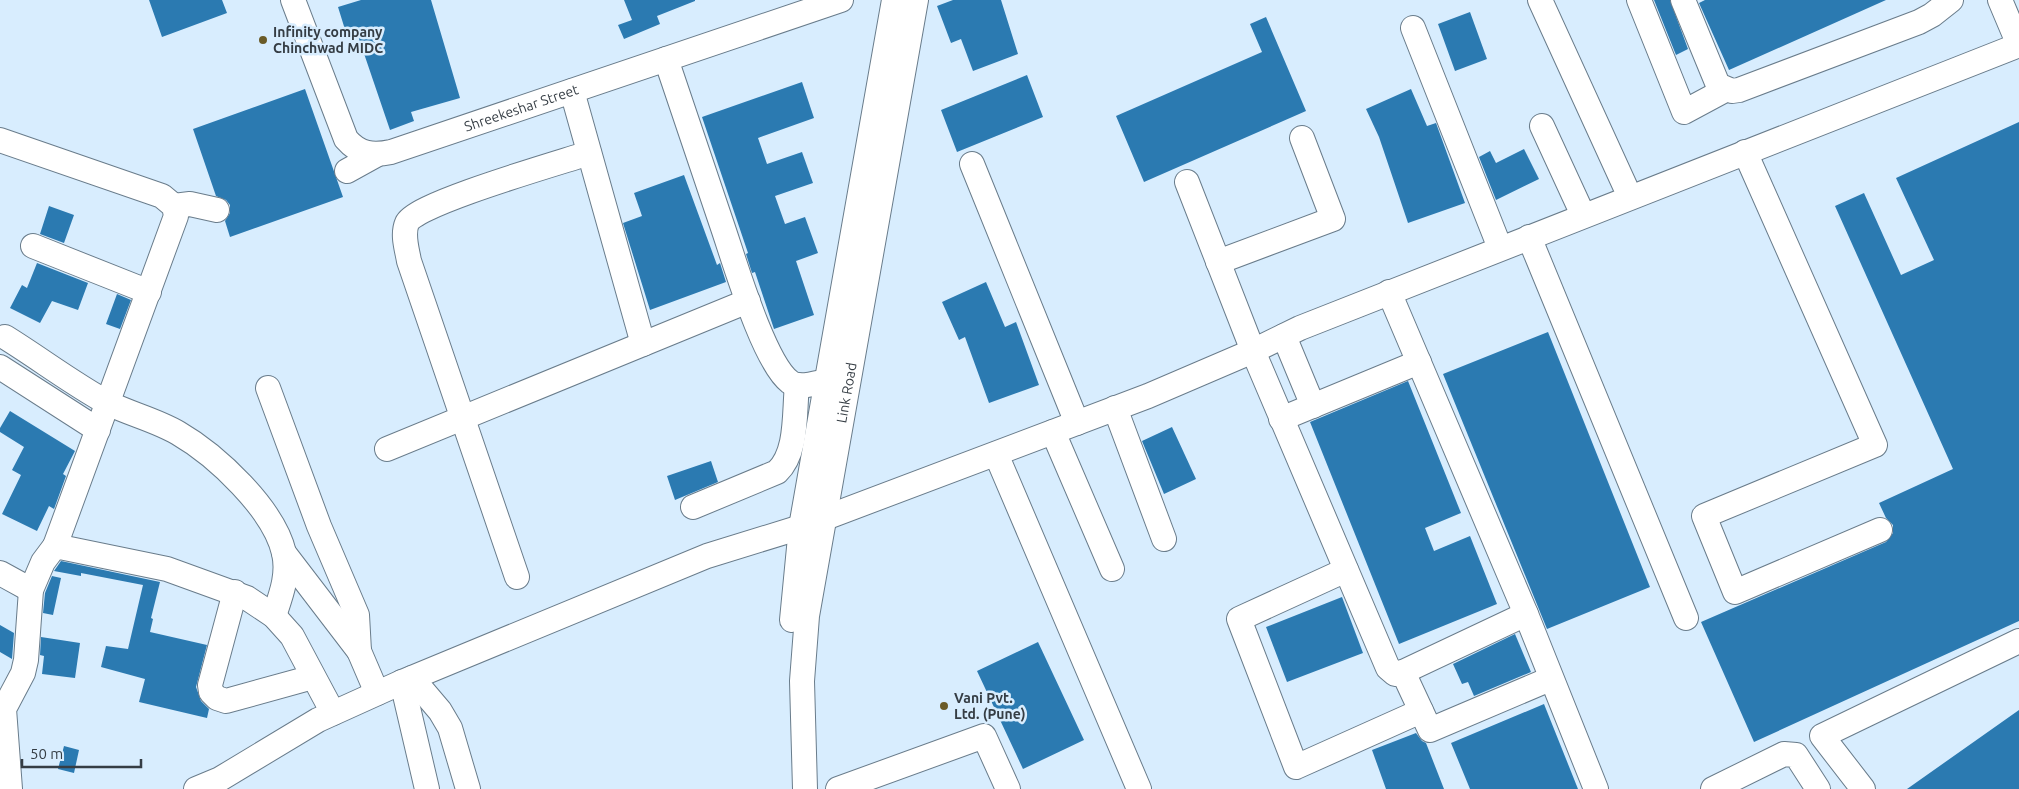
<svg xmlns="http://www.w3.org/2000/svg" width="2019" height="789" font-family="Ubuntu,sans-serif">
<rect width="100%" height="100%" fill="#d8edfe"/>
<path fill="#2b7ab1" d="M149,0h73l5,13 -65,24z
M361,0h70l29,98 -49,14 3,9 -24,9 -33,-97 -10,3 -9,-29z
M624,0h71v1l-38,15 3,8 -36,15 -6,-14 14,-5z
M953,0h48l17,54 -45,17 -12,-32 -10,4 -14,-37z
M1654,0h16l18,49 -12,6z
M1705,0h181l-157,70 -30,-67z
M1470,12l17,47 -32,12 -17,-47z
M1266,17l40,94 -162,71 -28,-66 146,-64 -12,-28z
M1027,75l16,42 -86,35 -16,-42z
M802,82l12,36 -56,20 9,26 35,-12 11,31 -38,13 10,28 20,-7 13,36 -22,8 18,54 -40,14 -19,-57 -3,1 -6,-19 2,-1 -46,-136z
M305,89l38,108 -113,40 -5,-16 5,-8v-8l-4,-5 -10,-4 -23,-67z
M1411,89l16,37 9,-3 29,80 -57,20 -29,-86 -13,-28z
M2019,122v499l-265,121 -53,-120 185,-80 7,-9v-8l-7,-7 -7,-15 74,-34 -118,-263 29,-13 37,82 33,-15 -38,-82z
M1524,149l15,30 -43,21 -17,-43 11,-6 6,12z
M684,175l33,90 3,-2 6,19 -76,28 -27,-87 19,-7 -8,-23z
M49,206l25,9 -10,28 -24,-9z
M37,263l51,20 -10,27 -26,-9 -12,22 -30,-15 12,-23 5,3z
M986,282l19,45 11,-5 23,63 -50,18 -24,-66 -6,3 -17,-38z
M117,294l14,6 -11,29 -14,-5z
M1548,332l102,255 -103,42 -104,-255z
M1408,381l53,132 -36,15 9,23 36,-15 27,68 -98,40 -89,-222z
M10,411l65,40 -12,23 3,2 -12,33 -5,-3 -12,25 -35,-17 19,-39 -9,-5 12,-23 -24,-15v-4z
M1172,427l24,52 -32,15 -22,-53z
M711,461l7,21 -43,18 -8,-24z
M61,561l99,21 -9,36 2,1 -3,13 57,13 -11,42 5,14 8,8 -2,9 -68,-16 6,-23 -44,-12 5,-21 22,3 15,-64 -62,-12v3l-27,-5z
M52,576l9,2 -8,37 -10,-2 2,-20z
M1342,597l21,56 -76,29 -21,-55z
M0,625l14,8 -2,26 -12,-7z
M1515,634l16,38 -57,24 -6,-14 -6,2 -9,-20z
M41,637l39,6 -5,35 -33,-4 2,-18 -4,-1z
M1038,642l46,98 -61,29 -46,-98z
M1544,704l34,85h-108l-19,-46z
M2019,710v79h-112z
M1416,733l6,8 4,2 18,46h-58l-14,-39z
M64,746l15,4 -5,23 -16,-4z"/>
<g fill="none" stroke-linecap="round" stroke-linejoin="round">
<g stroke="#697c8b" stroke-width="26">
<g id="minor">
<path id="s1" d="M293,0l53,139c13,15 26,17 45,13l450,-152"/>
<path d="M1540,0l90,197"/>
<path d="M1639,0l45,112 41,-22"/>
<path d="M1683,0l35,85 14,6 7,-1 180,-68 13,-7 19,-15"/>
<path d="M2000,0l19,45"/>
<path d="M1413,28l87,220"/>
<path d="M666,59c18,54 37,109 55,163 12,34 42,140 69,160 9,7 26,1 37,-1"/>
<path d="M572,91l71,253"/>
<path d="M1542,126l41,89"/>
<path d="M0,140l162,56 12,10 2,10 -121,330"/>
<path d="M1745,152l130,293 -171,71 31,76 145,-62"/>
<path d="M972,164l105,259"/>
<path d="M347,171l29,-16"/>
<path d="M1187,182l66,169 135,317 7,6 8,-2 123,-58"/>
<path d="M174,206l16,-2 27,6"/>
<path d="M1529,237l157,381"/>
<path d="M33,246l116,46"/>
<path d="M1218,262l115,-43 -31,-81"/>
<path d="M1389,292l137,322 70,175"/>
<path d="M1284,336l29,70"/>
<path d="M5,337c34,21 68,47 103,66 22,11 48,17 70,30 38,22 96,76 106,120 5,22 -3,42 -10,63"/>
<path d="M0,367l98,63"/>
<path d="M268,388l51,138 38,89 2,36"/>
<path d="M1115,408l49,131"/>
<path d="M1281,419l138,-57"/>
<path d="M1053,432l59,137"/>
<path d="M387,449l361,-148"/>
<path d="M996,454l143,335"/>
<path d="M693,507l84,-35c21,-20 17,-59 20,-87"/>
<path d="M284,553l75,98 18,42"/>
<path d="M1346,570l-107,49 57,148 125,-56"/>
<path d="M0,573l31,17"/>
<path d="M517,577l-108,-316c-2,-12 -7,-26 -2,-38 7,-19 155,-61 182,-70"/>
<path d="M235,592l-25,93 1,7 6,6 9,3 87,-24"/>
<path d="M792,620l9,-93 93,-527"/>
<path d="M1403,672l27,58 120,-51"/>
<path d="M412,678l28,33 10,17 18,61"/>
<path d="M402,682l25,107"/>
<path d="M10,789l-6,-80 19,-36 3,-13 5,-70 12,-28 12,-16 112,23 80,29 27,18 18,20 41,77"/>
<path d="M196,789l24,-10 98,-59 84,-38 305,-126 94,-29 347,-131 105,-45 47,-23 719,-283"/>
<path id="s2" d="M805,789l-3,-108 5,-65 109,-616"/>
<path d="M838,789l146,-53 24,53"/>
<path d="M1713,789l71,-35 12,1 22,34"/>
<path d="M1863,789l-41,-53 197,-95"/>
</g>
</g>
<use href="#minor" stroke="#fff" stroke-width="24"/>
</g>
<g fill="#6a5b28" stroke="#d8edfe" stroke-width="2">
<circle cx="263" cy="40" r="5"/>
<circle cx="944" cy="706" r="5"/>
</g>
<g text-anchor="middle" stroke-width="5" stroke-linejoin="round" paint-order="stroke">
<g font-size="14" font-weight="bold" fill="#353d44" stroke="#d8edfe" text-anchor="start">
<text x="273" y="37">Infinity company<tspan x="273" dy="16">Chinchwad MIDC</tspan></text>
<text x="954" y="703">Vani Pvt.<tspan x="954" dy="16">Ltd. (Pune)</tspan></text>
</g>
<g font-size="14" fill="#353d44" stroke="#d8edfe">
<text dy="5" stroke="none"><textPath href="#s1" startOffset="336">Shreekeshar Street</textPath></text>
<text dy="5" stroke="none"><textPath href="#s2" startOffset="400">Link Road</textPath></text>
</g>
</g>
<path d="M22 759v8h119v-8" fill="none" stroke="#353d44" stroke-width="2.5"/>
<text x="30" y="759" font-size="15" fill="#353d44" stroke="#d8edfe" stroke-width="4" paint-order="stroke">50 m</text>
</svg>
